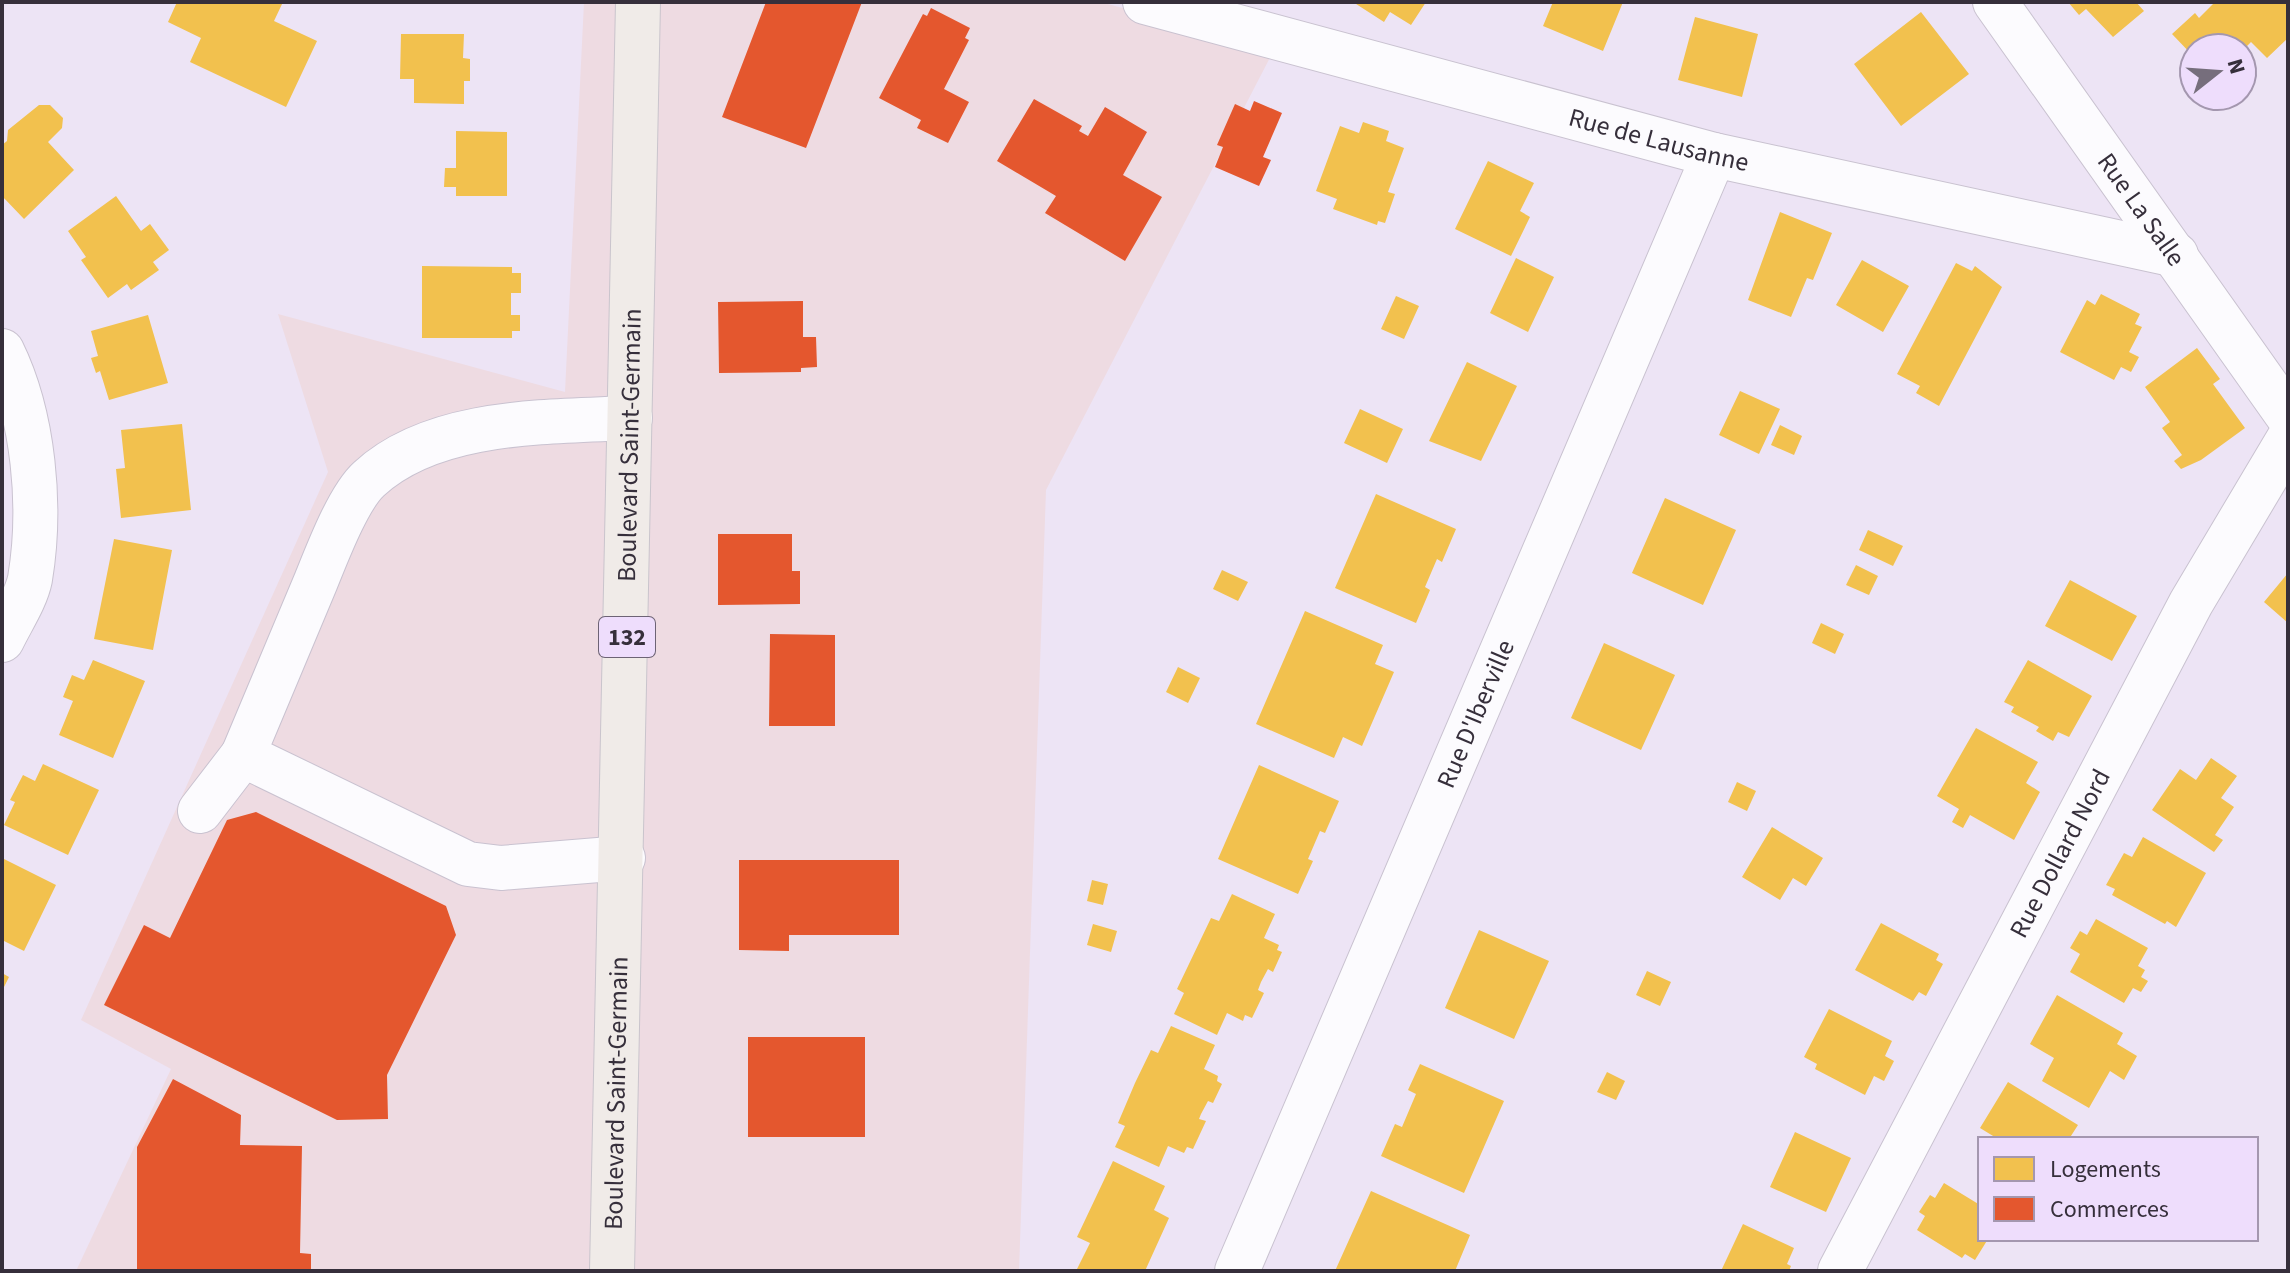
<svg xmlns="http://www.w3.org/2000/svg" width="2290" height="1273" font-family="'Source Sans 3',sans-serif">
<rect width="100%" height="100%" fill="#ede4f5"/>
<path fill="#eedbe2" d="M584,2h516l175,46 -229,442 -27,781h-943l95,-202 -90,-49 247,-548 -50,-158 287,78z"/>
<path fill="#f2c14e" d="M177,2h106l-9,19 43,20 -31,66 -96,-45 11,-24 -33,-16z
M1353,2h73l-15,23 -21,-13 -6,10z
M1553,2h70l-20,49 -60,-25z
M2068,2h68l8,9 -31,26 -27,-28 -7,6z
M2215,2h73v36l-21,20 -16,-16 -9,9v-3h-48v9l-22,-23 23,-21 4,5z
M1921,12l48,62 -68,52 -47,-62z
M1695,17l63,17 -16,63 -64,-17z
M401,34h63l-1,24 7,1v22h-6v23l-50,-1v-24h-14z
M39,105h11l13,13 -1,10 -14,14 26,28 -50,49 -22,-23v-51l5,-4 1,-11z
M1363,122l26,9 -3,10 18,7 -16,44 7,2 -10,29 -7,-2 -1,4 -44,-16 4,-10 -21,-8 24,-65 19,7z
M456,131l51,1v64h-51v-9h-12l1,-19h11z
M1488,161l46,22 -14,28 10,6 -19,39 -56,-27z
M116,196l25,35 9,-7 19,26 -16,12 6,8 -28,20 -4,-6 -19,14 -27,-38 5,-3 -18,-26z
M1780,212l52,21 -19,47 -6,-2 -16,39 -43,-17z
M1516,258l38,19 -26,55 -38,-19z
M1862,260l47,26 -26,46 -47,-27z
M1956,263l16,8 3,-5 27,21 -63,119 -23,-13 4,-7 -23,-12z
M422,266l90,1v6h9v20h-10v22h9v16h-8v7h-90z
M2101,294l39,20 -5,10 7,3 -13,25 10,5 -8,15 -10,-5 -7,13 -54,-28 27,-52 8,5z
M1396,296l23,10 -15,33 -23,-10z
M148,315l20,68 -59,17 -9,-29 -4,2 -5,-15 7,-2 -7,-25z
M2197,348l23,31 -7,5 32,44 -44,32 -20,9 -7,-8 8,-6 -20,-27 8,-6 -25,-35z
M1467,362l50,24 -36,75 -52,-20z
M1740,391l40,18 -21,45 -40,-19z
M1360,409l43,20 -16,34 -43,-20z
M182,424l9,86 -70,8 -5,-49 9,-1 -4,-38z
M1780,425l22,11 -8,19 -23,-10z
M1376,494l80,35 -14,33 -5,-3 -12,28 5,3 -14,33 -81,-35z
M1665,498l71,32 -33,75 -71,-32z
M1868,530l35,16 -10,20 -34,-16z
M114,539l58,11 -19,100 -59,-11z
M1856,565l22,11 -9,19 -23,-10z
M1222,570l26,12 -10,19 -25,-12z
M2288,573v50l-24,-21z
M2070,580l67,36 -25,45 -67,-35z
M1305,611l78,34 -8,19 19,8 -32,74 -19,-9 -9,21 -78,-34z
M1821,623l23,11 -9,20 -23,-11z
M1604,643l71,32 -34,75 -70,-32z
M93,660l52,21 -32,77 -54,-23 14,-34 -10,-4 9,-22 12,5z
M2028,660l64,36 -23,41 -11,-5 -5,9 -17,-10 3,-4 -28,-15 3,-5 -10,-5z
M1178,667l22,11 -12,25 -22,-11z
M1976,728l62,34 -12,21 14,9 -26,48 -44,-25 -7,13 -11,-6 7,-13 -22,-13z
M2211,758l26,18 -16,22 13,9 -19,28 8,5 -9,12 -62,-42 28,-41 16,11z
M43,764l56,26 -31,65 -64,-30 11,-23 -5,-2 13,-25 12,6z
M1259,765l80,36 -14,32 -5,-2 -12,28 5,2 -15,33 -80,-35z
M1737,782l19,9 -9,20 -19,-9z
M1772,827l51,31 -17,28 -13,-8 -13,22 -38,-23z
M2143,837l63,36 -30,54 -9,-6 -2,3 -53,-29 3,-6 -9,-4 18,-32 8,4z
M2,858l54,27 -32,66 -22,-11z
M1092,880l16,4 -5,21 -16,-4z
M1232,894l43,20 -11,24 15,7 -2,5 5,2 -9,20 -5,-3 -7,13 -3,8 6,3 -12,25 -7,-3 -2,6 -16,-8 -10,22 -43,-21 10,-21 -7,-4 34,-71 8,3z
M2096,919l52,29 -10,18 7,4 -4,7 7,4 -7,11 -8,-4 -9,15 -54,-31 10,-18 -10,-6 10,-17 7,4z
M1881,923l58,31 -3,6 7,4 -17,32 -7,-4 -6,9 -58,-31z
M1093,924l24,7 -6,21 -24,-7z
M1479,930l70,31 -35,78 -69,-31z
M1647,971l24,11 -11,24 -24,-11z
M2,973l7,4 -7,14z
M2057,995l66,38 -6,11 20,12 -13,24 -14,-9 -21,37 -47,-27 12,-23 -24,-14z
M1829,1009l63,32 -7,15 9,5 -10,20 -10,-5 -9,19 -50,-26 2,-5 -13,-7z
M1171,1026l44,19 -11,24 14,7 -1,5 5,3 -9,19 -5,-2 -7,13 -2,5 7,2 -13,28 -6,-2 -3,6 -16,-7 -9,21 -44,-20 10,-21 -7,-3 17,-40 16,-33 7,3z
M1420,1064l84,37 -40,92 -83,-37 14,-32 7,3 14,-33 -8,-4z
M1607,1072l18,9 -9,19 -19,-8z
M2008,1082l70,43 -9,14h-71l-18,-11z
M1795,1132l56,26 -25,54 -56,-25z
M1113,1161l52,25 -11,24 15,8 -24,53h-65l-3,-2 13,-26 -13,-6z
M1944,1183l36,22v34h8l-13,21 -10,-6 -3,4 -45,-28 8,-14 -6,-4 11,-17 5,3z
M1371,1191l99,44 -15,36h-120z
M1743,1224l51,24 -7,16 4,2 -2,5h-68z"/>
<path fill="#e4572e" d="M766,2h96l-56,146 -84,-31z
M931,8l39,20 -5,10 4,2 -25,49 25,13 -21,41 -31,-15 4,-8 -42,-22 44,-84 4,2z
M1034,99l48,27 -3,5 9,5 17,-29 42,25 -24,43 39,22 -37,64 -80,-48 11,-17 -59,-35z
M1254,101l28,12 -19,44 8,3 -12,26 -44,-19 8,-20 -6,-2 18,-41 15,7z
M803,301v36h13l1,30 -16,1v4l-82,1 -1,-71z
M718,534h74v37h8v33l-82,1z
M770,634l65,1v91h-66z
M256,812l190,94 10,29 -69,140 1,44 -51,1 -233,-115 40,-80 26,13 57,-118z
M739,860h160v75h-110v16l-50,-1z
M748,1037h117v100h-117z
M173,1079l68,36 -1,30 62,1 -2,107 11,1v17h-174v-124z"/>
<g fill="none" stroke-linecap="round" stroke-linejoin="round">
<g stroke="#c9c2d0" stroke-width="46">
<g id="minor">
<path id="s1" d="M1145,2l569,153 462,100"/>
<path id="s2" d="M1995,2l293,414"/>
<path d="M2,351c32,65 40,156 28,228 -4,20 -19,42 -28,61"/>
<path d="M200,811l43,-56"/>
<path d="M623,858l-122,10 -33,-4 -225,-109c24,-58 49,-116 73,-174 11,-27 32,-83 53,-102 65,-60 179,-57 261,-61"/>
<path id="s3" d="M1237,1271l477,-1116"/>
<path id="s4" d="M1840,1271l351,-668 97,-163"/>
</g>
</g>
<g stroke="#c9c4cc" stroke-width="46">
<g id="major">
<path id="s5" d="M612,1271l26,-1269"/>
</g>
</g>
<use href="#minor" stroke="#fcfbfe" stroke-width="44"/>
<use href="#major" stroke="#f0ebe8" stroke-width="44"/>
</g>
<g text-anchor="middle" stroke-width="8" stroke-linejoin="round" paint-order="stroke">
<rect fill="#eeddfc" stroke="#6d6375" stroke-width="2" x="599" y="617" width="56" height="40" rx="6"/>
<g font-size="24" font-weight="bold" fill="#362f3b">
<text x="627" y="645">132</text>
</g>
<g font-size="26" fill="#362f3b" stroke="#eeddfc">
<text dy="9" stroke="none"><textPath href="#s1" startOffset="532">Rue de Lausanne</textPath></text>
<text dy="9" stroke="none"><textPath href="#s2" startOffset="254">Rue La Salle</textPath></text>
<text dy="9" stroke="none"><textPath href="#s5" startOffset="826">Boulevard Saint-Germain</textPath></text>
<text dy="9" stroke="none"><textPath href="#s3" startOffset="606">Rue D'Iberville</textPath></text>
<text dy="9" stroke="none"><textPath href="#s4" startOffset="472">Rue Dollard Nord</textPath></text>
<text dy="9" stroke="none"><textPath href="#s5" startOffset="178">Boulevard Saint-Germain</textPath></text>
</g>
</g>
<rect width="2290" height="1273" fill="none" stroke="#362f3b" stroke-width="8"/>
<rect x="1978" y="1137" width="280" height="104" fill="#eeddfc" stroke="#a497af" stroke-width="2"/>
<rect x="1994" y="1157" width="40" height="24" fill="#f2c14e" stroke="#a497af" stroke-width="2"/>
<text x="2050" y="1177" font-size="24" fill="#362f3b">Logements</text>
<rect x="1994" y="1197" width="40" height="24" fill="#e4572e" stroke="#a497af" stroke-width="2"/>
<text x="2050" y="1217" font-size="24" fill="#362f3b">Commerces</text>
<g transform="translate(2218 72) rotate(73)"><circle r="38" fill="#eeddfc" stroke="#a497af" stroke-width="2"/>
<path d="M0-6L14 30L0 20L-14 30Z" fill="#766e7c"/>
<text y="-12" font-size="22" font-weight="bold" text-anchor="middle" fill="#362f3b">N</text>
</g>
</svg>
